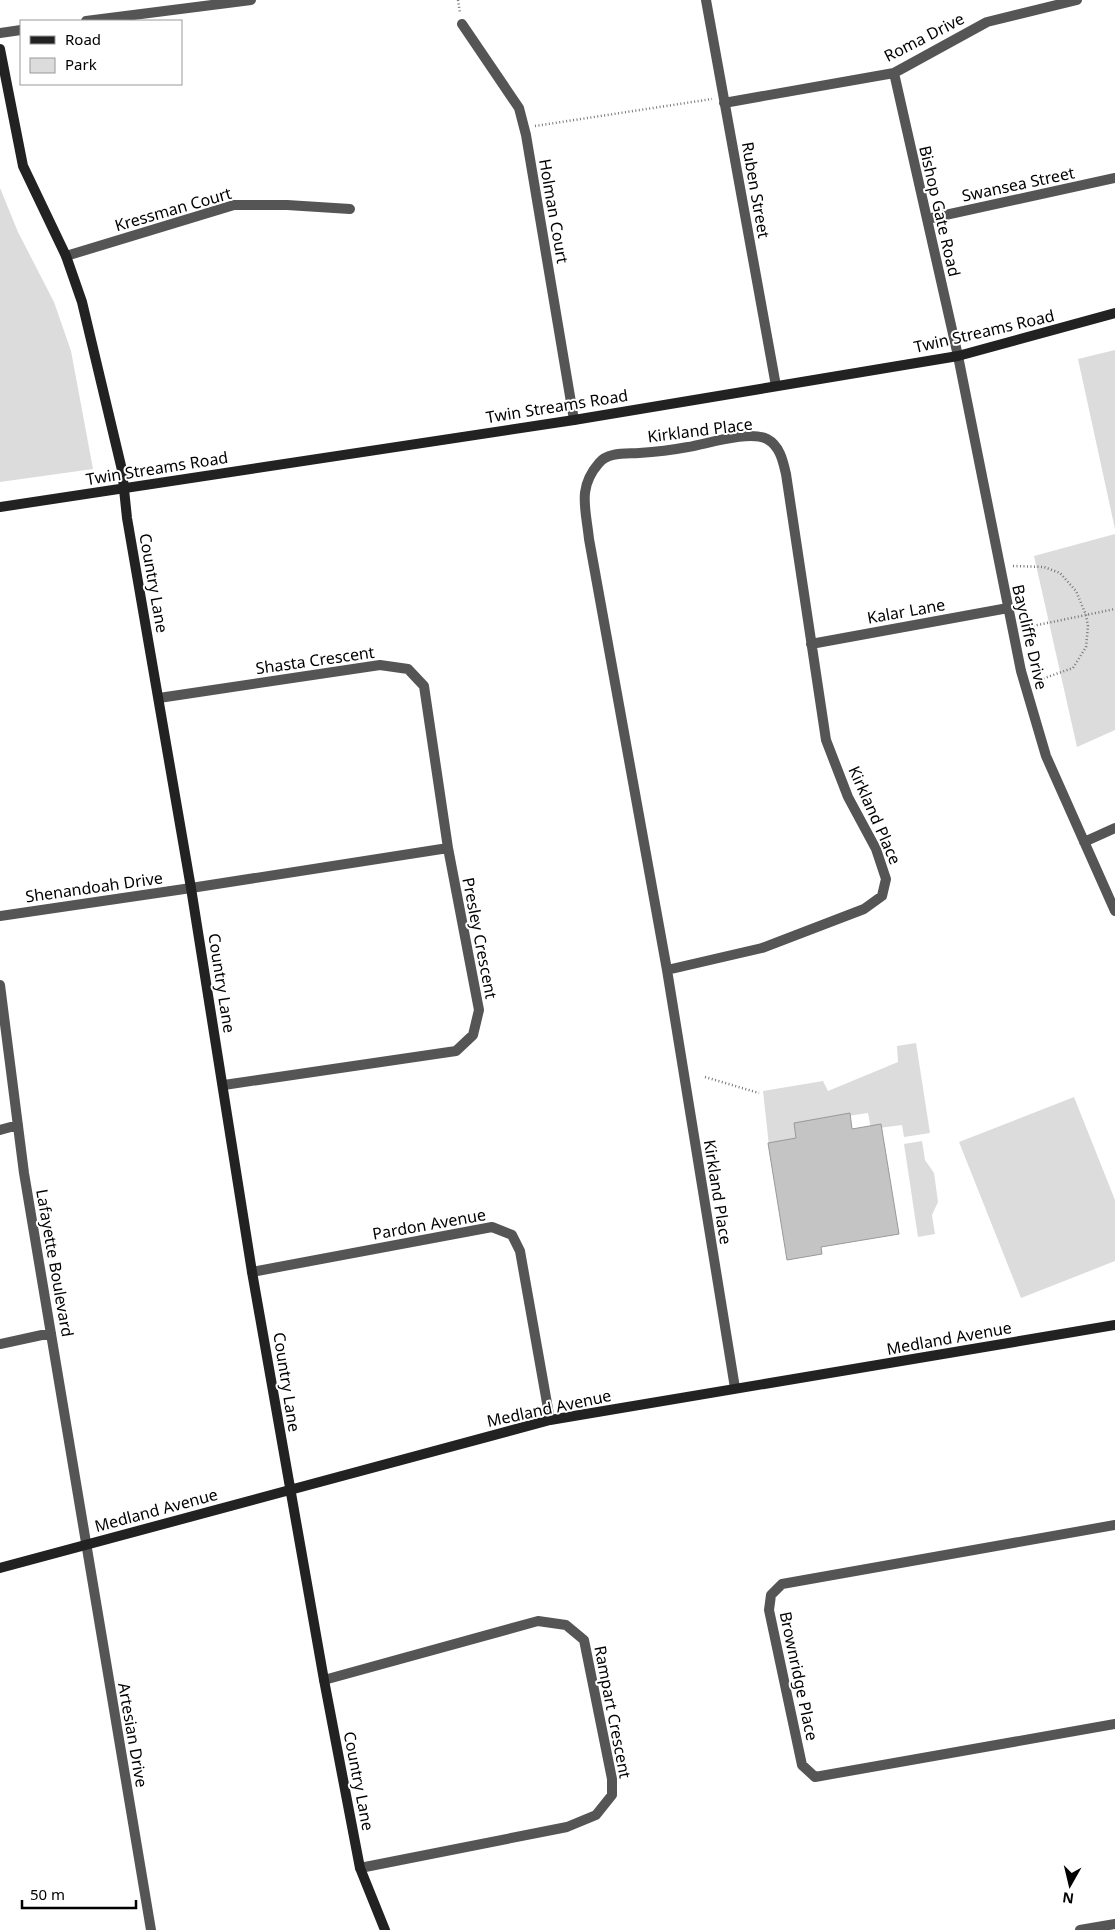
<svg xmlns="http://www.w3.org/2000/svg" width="1115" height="1930" font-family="'Noto Sans',sans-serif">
<rect width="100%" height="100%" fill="#fff"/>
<path fill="#dcdcdc" d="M0,188l18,44 36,70 17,49 22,118 -93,13z
M1115,350v179l-37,-170z
M1115,534v196l-38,17 -43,-191z
M916,1043l14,90 -26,4 -2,-12 -31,4 -3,-16 -67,10 2,18 -34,5 -6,-55 60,-10 5,10 70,-29 -1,-16z
M1074,1097l41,103v61l-94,37 -62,-156z
M922,1141l3,19 9,13 4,29 -6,13 3,19 -17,3 -14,-93z"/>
<path fill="#c4c4c4" stroke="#999" d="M850,1113l2,16 29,-5 18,110 -78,13 1,7 -35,6 -19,-117 28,-5 -2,-15z"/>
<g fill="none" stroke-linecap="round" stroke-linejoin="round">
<path stroke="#777" stroke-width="2.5" stroke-dasharray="1 2.5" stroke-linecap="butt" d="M458,0l2,13
M535,126l177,-27
M1013,566l31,1 16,6 16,18 10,24 2,11 -2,21 -13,21 -37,13
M1023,628l92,-19
M705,1077l54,16"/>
<path stroke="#555" stroke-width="10" d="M706,0l70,386
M86,21l165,-21
M462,24l57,84 7,27 48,285
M0,33l21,-3
M894,73l64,283 63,315 25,85 69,155
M724,103l170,-30 93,-51 90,-22
M927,219l188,-41
M66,256l168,-51h53l63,4
M811,644l197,-36
M159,698l221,-33 28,4 16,17 24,162 31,162 -6,25 -17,16 -232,34
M1084,842l31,-14
M0,916l191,-28 257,-40
M667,970l95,-22 102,-39 18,-13 4,-17 -10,-30 -28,-52 -22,-57 -40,-266c-3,-13 -6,-28 -19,-35 -18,-9 -60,5 -79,8 -16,3 -33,5 -49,6 -13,1 -31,-1 -40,10 -22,25 -13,46 -10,76l78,431 68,418
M0,985l24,188 127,757
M0,1130l18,-5
M252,1272l240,-45 20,8 8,16 30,169
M0,1344l51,-11
M1115,1525l-333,59 -11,11 -2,15 33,155 13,12 300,-53
M324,1680l214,-59 28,4 18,15 28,139v16l-16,20 -29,12 -207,41
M1080,1930l35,-6"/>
<path stroke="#222" stroke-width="10" d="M0,49l23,117 43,90 16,46 40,168 5,48 64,370 61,384 72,408 36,188 25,62
M0,507l574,-87 384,-64 157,-43
M0,1568l550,-148 565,-95"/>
</g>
<g text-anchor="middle" stroke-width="4" stroke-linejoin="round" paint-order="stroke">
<g font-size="16" fill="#000" stroke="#fff">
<text transform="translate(924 37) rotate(-27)" y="6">Roma Drive</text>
<text transform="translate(1018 184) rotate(-12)" y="6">Swansea Street</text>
<text transform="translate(756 190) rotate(80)" y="6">Ruben Street</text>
<text transform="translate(173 209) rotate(-16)" y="6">Kressman Court</text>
<text transform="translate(554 211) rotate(80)" y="6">Holman Court</text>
<text transform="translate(940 211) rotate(77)" y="6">Bishop Gate Road</text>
<text transform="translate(984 331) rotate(-13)" y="6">Twin Streams Road</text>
<text transform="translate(557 406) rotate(-9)" y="6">Twin Streams Road</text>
<text transform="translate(700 430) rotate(-7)" y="6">Kirkland Place</text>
<text transform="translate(157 468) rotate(-9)" y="6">Twin Streams Road</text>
<text transform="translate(154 583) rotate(80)" y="6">Country Lane</text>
<text transform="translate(906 611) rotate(-10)" y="6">Kalar Lane</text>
<text transform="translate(1030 637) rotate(77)" y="6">Baycliffe Drive</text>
<text transform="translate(315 660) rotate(-8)" y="6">Shasta Crescent</text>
<text transform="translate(875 815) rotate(66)" y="6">Kirkland Place</text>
<text transform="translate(94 887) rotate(-8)" y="6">Shenandoah Drive</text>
<text transform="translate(480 938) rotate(79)" y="6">Presley Crescent</text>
<text transform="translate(222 983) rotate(81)" y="6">Country Lane</text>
<text transform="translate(718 1192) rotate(81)" y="6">Kirkland Place</text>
<text transform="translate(429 1224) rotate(-10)" y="6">Pardon Avenue</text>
<text transform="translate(55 1263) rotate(80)" y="6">Lafayette Boulevard</text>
<text transform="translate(949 1338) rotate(-10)" y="6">Medland Avenue</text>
<text transform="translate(287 1382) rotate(81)" y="6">Country Lane</text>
<text transform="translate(549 1408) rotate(-12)" y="6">Medland Avenue</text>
<text transform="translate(156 1510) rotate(-15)" y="6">Medland Avenue</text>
<text transform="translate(799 1676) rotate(78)" y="6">Brownridge Place</text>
<text transform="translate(613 1712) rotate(79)" y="6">Rampart Crescent</text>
<text transform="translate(133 1735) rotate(80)" y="6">Artesian Drive</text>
<text transform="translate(359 1781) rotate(79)" y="6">Country Lane</text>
</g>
</g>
<rect x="20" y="20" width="162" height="65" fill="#ffffff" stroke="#999999"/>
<rect x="30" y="36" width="25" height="8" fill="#222222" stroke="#999999"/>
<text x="65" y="45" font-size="15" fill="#000000">Road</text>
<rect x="30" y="58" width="25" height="15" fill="#dcdcdc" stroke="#999999"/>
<text x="65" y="70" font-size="15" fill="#000000">Park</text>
<g transform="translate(1070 1885) rotate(188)" stroke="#ffffff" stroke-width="4" paint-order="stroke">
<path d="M0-4L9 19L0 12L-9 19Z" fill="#000000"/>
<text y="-8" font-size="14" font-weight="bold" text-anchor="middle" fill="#000000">N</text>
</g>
<path d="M22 1900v8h114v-8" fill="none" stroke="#000000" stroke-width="2.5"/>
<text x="30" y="1900" font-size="15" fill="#000000" stroke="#ffffff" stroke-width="4" paint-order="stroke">50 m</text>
</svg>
